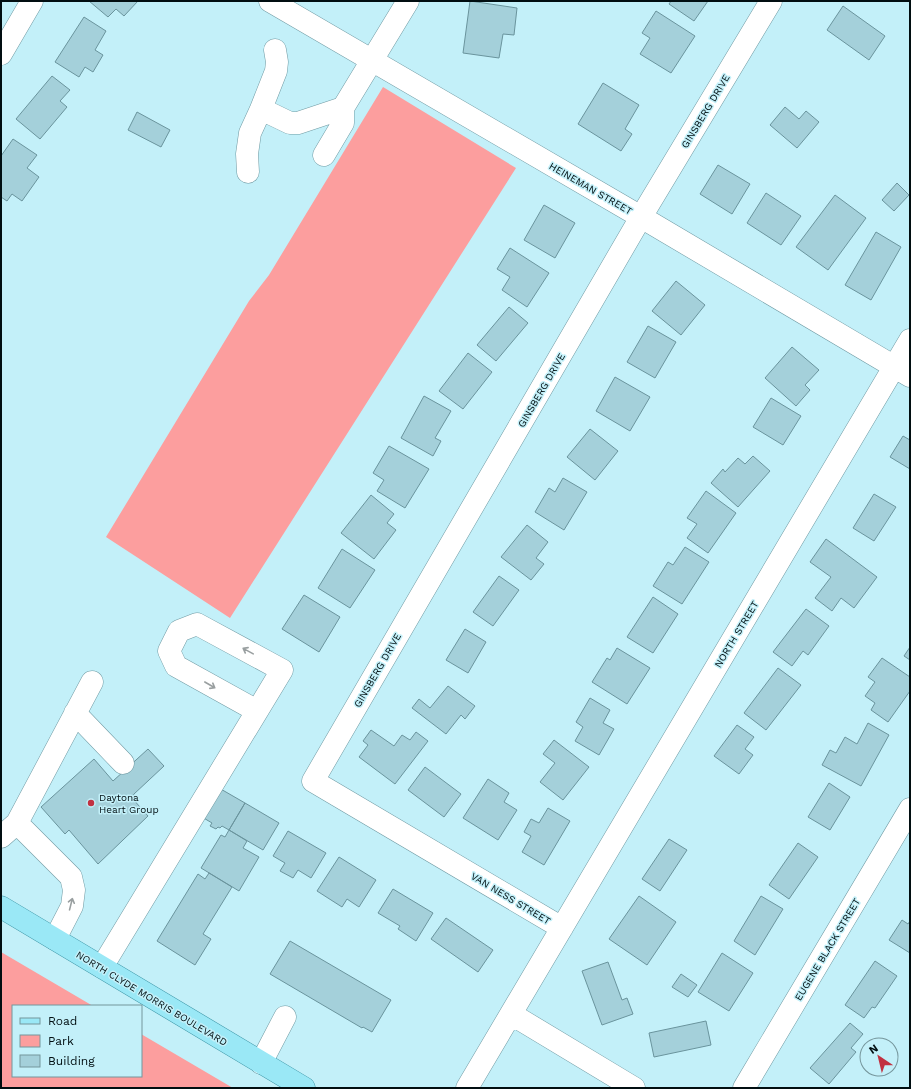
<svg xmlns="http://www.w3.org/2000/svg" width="911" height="1089" font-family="'Work Sans',sans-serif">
<rect width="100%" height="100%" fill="#c3f0f9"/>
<path fill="#fc9e9e" d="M383,87l133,81 -286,450 -124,-81 143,-236 20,-26z
M1,952l92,54h-80v70h128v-42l92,54h-232z"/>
<path fill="#a4d0da" stroke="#6a949d" d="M89,1h49l-14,15 -8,-7 -8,8z
M470,1l47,7 -3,27 -11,-1 -4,24 -36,-5z
M671,1h37l-14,20 -25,-17z
M843,6l42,30 -16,24 -42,-30z
M656,11l39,25 -24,37 -31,-19 10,-16 -8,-5z
M84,17l22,14 -11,19 8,5 -10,17 -8,-5 -6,10 -24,-15z
M52,76l18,14 -10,11 7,6 -27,32 -24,-20z
M603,83l36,22 -14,24 7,5 -11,17 -43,-27z
M785,107l14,12 7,-8 13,11 -22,26 -27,-23z
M137,112l33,18 -9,17 -33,-17z
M13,139l24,16 -10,13 12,9 -17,24 -10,-7 -5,7 -6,-4v-41z
M718,165l32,19 -18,30 -32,-20z
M897,183l12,12 -15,16 -12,-11z
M766,193l35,23 -20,29 -34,-22z
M835,195l31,23 -38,52 -32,-23z
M544,205l31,18 -20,35 -31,-18z
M876,232l25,15 -30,53 -26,-15z
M510,248l39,25 -22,34 -25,-17 8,-13 -13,-8z
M676,281l29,24 -24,30 -29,-24z
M509,307l19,16 -32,38 -19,-16z
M648,326l28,16 -21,36 -28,-16z
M792,347l27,23 -14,15 5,5 -14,16 -31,-28z
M468,353l24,19 -29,37 -24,-18z
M615,377l35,20 -20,34 -34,-20z
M424,396l27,15 -16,27 6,3 -8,15 -32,-18z
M771,398l30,18 -18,29 -30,-18z
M590,429l28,22 -23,29 -28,-23z
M903,436l7,4v29l-20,-12z
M389,446l40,23 -24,39 -28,-17 7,-11 -11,-7z
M753,456l17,15 -32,36 -27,-24 12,-14 2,3 13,-14 7,6z
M563,478l24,14 -23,38 -29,-18 14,-24 6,4z
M706,491l30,22 -28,40 -21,-15 10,-14 -10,-6z
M874,494l22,13 -22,34 -21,-13z
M371,495l23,19 -7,9 9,7 -22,29 -33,-26z
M527,525l21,17 -12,16 8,6 -13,16 -30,-23z
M826,539l51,38 -23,31 -13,-10 -9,13 -17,-13 16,-21 -21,-15z
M685,547l24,15 -27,42 -29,-18 15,-24 5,3z
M342,549l33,21 -25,38 -32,-20z
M499,576l20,14 -26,36 -20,-14z
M304,595l36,22 -21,35 -37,-23z
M653,597l25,17 -25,39 -26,-16z
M806,609l23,17 -21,29 -5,-4 -11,15 -19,-14z
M465,629l21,13 -18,31 -22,-13z
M910,647v13l-6,-4z
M617,648l33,20 -23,36 -35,-22 15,-24 3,2z
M882,658l28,19v14l-22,31 -17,-12 4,-7 -10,-7 10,-14 -7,-5z
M778,668l23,17 -35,45 -22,-17z
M448,686l27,20 -10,13 -4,-4 -15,19 -34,-26 7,-9 11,9z
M590,698l20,12 -7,13 11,6 -15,26 -24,-14 8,-14 -7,-5z
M868,723l21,12 -28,51 -39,-21 8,-15 6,3 9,-16 12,7z
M737,725l17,12 -9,12 8,6 -14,19 -25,-18z
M371,730l23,16 8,-11 8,5 6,-8 12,9 -33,43 -36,-27 9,-12 -5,-4z
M554,740l35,27 -26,33 -23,-18 15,-19 -12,-9z
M148,749l16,17 -30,28 -2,4 16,18 -50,48 -29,-34 -4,4 -24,-27 53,-48 19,22z
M425,767l36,27 -17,23 -36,-27z
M488,779l21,14 -5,9 13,8 -19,30 -35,-22z
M829,783l21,14 -20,33 -22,-13z
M219,788l26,15 -16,27 -7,-4 -2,2 -2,-1 -2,2 -6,-3 2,-3 -10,-6z
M245,803l34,20 -16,27 -34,-20z
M548,808l22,13 -26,44 -22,-13 9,-16 -7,-4 7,-13 8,4z
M229,830l18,11 -4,7 16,9 -20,34 -38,-23 20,-33 4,2z
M288,831l38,22 -15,25 -13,-8 -5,8 -13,-7 5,-8 -12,-7z
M669,839l18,11 -27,41 -18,-12z
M798,843l20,14 -29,42 -20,-14z
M339,857l37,23 -17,27 -12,-8 -5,8 -25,-16z
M209,873l23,14 -29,47 8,5 -16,26 -38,-24 41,-67 7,5z
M393,889l40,24 -17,28 -18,-12 2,-3 -22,-13z
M639,896l37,26 -29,43 -38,-26z
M761,896l22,13 -28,46 -21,-14z
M446,918l47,32 -15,22 -47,-33z
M902,920l6,4 2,-3v32l-21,-13z
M290,941l101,59 -19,32 -9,-5 -1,1 -92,-54z
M722,953l31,20 -24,38 -31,-19z
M875,961l22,15 -22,32 -3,-1 -8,11 -19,-13z
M608,962l14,38 5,-2 6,16 -31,11 -20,-54z
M681,974l16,11 -9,12 -16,-10z
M706,1021l5,24 -57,12 -5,-24z
M850,1023l13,11 -12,14 5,4 -27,32 -19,-16z"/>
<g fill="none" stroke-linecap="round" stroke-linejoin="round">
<g stroke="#719ba4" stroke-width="23">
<path id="minor" d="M270,1l371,216 269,159
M275,50l2,12 -1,9 -15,38 29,14h8l45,-15 65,-107
M1,54l31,-53
M324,155l19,-32v-15
M248,172l-1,-18 3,-21 11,-24
M75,713l48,50
M17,823l54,54 3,13 -2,16 -17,33
M1,837l16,-14 75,-141
M562,928l-249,-147 328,-564 130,-216
M102,967l180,-297 -85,-46 -18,7 -10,20 7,15 81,45
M511,1014l123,74
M261,1063l24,-46
M467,1088l443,-748
M744,1088l166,-279"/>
</g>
<g stroke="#3891a2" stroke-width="23">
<path id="major" d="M1,907l303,181"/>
</g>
<use href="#minor" stroke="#fff" stroke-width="22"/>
<use href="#major" stroke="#9ae8f6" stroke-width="22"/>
</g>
<defs><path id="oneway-shaft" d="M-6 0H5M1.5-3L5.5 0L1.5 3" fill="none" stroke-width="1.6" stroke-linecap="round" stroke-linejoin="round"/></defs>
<g stroke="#999fa0">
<use href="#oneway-shaft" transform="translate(248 651) rotate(-151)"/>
<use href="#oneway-shaft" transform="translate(210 685) rotate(30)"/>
<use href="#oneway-shaft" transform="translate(71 904) rotate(-76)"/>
</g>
<circle fill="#c13141" stroke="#c3f0f9" stroke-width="1.5" cx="91" cy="803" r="4"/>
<g text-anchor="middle" stroke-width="3" stroke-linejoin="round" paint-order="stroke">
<g font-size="10" fill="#010e11" stroke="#c3f0f9">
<text transform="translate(705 111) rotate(-59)" y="4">GINSBERG DRIVE</text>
<text transform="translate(591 188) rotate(30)" y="4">HEINEMAN STREET</text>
<text transform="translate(541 390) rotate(-60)" y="4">GINSBERG DRIVE</text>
<text transform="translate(736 634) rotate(-59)" y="4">NORTH STREET</text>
<text transform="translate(377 670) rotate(-60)" y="4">GINSBERG DRIVE</text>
<text transform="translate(511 898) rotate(31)" y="4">VAN NESS STREET</text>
<text transform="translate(827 949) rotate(-59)" y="4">EUGENE BLACK STREET</text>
<text transform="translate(152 998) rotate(31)" y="4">NORTH CLYDE MORRIS BOULEVARD</text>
</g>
<g font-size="10" fill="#010e11" stroke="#c3f0f9" text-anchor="start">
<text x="99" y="801">Daytona<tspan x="99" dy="12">Heart Group</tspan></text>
</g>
</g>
<rect width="911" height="1089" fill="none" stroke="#010e11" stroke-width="4"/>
<rect x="12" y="1005" width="130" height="72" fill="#c3f0f9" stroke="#75969c"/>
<rect x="20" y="1018" width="20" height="6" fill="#9ae8f6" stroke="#75969c"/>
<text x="48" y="1025" font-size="12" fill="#010e11">Road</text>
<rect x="20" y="1035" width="20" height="12" fill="#fc9e9e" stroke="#75969c"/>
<text x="48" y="1045" font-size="12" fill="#010e11">Park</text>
<rect x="20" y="1055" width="20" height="12" fill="#a4d0da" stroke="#75969c"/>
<text x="48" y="1065" font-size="12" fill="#010e11">Building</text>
<g transform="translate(879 1057) rotate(325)"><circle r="19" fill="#c3f0f9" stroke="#75969c"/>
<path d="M0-3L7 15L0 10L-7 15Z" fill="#c13141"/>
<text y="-6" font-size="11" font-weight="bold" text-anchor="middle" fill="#010e11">N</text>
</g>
</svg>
